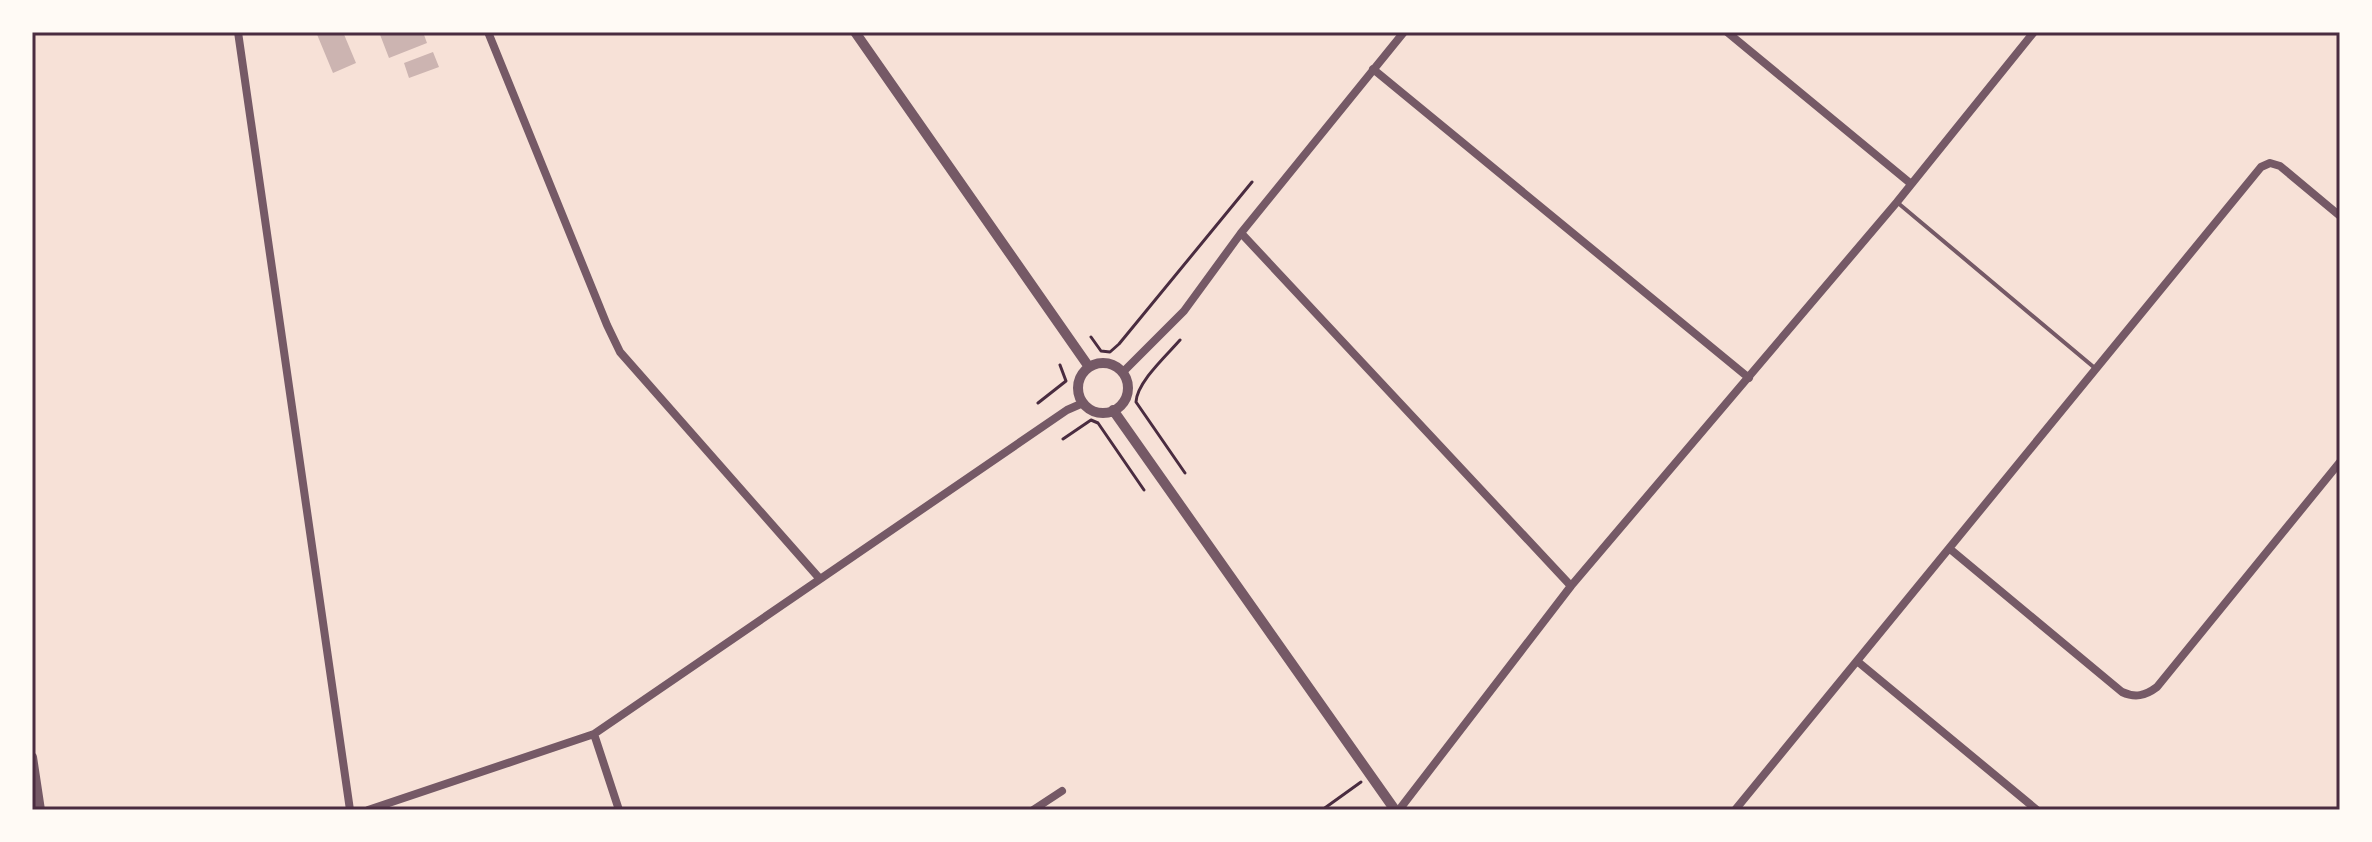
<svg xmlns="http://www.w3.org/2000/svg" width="2372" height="842" font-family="'Golos Text',sans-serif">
<rect width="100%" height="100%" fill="#f7e1d7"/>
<path fill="#ccb4b1" d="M316,32h27l13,31 -23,10z
M379,32h44l4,11 -38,15z
M433,52l6,15 -30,11 -5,-15z"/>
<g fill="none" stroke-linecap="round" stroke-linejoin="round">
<path stroke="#4a2c40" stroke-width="3" d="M1091,337l10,14 9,1 9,-8 133,-162
M1180,340c-13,15 -43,42 -44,62l49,71
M1038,403l28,-22 -6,-16
M1063,439l28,-19 7,3 46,67
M1322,810l39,-28"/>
<path stroke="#755966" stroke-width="4" d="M1898,203l198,166"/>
<path stroke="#755966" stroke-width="8" d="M238,32l112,778
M488,32l119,293 13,27 200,227
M1727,32l183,151
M1373,69l376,309
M1241,233l330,353
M1123,372l61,-61 57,-78 163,-201
M1950,549l172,143c13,6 23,4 35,-5l183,-225
M1857,661l180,149
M594,734l25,76
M368,810l226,-76 473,-324 16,-7
M1033,810l29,-19
M1399,810l172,-224 326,-384 137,-170
M1735,810l526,-643 9,-4 10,3 60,50"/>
<path stroke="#755966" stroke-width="10" d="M855,32l234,335
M1078 388a25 25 0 1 1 50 0a25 25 0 1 1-50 0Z
M1113,410l282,400
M32,757l8,53"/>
</g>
<rect width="2372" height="842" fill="none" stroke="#fffaf5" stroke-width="68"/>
<rect x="34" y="34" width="2304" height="774" fill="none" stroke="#4a2c40" stroke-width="3"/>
</svg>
